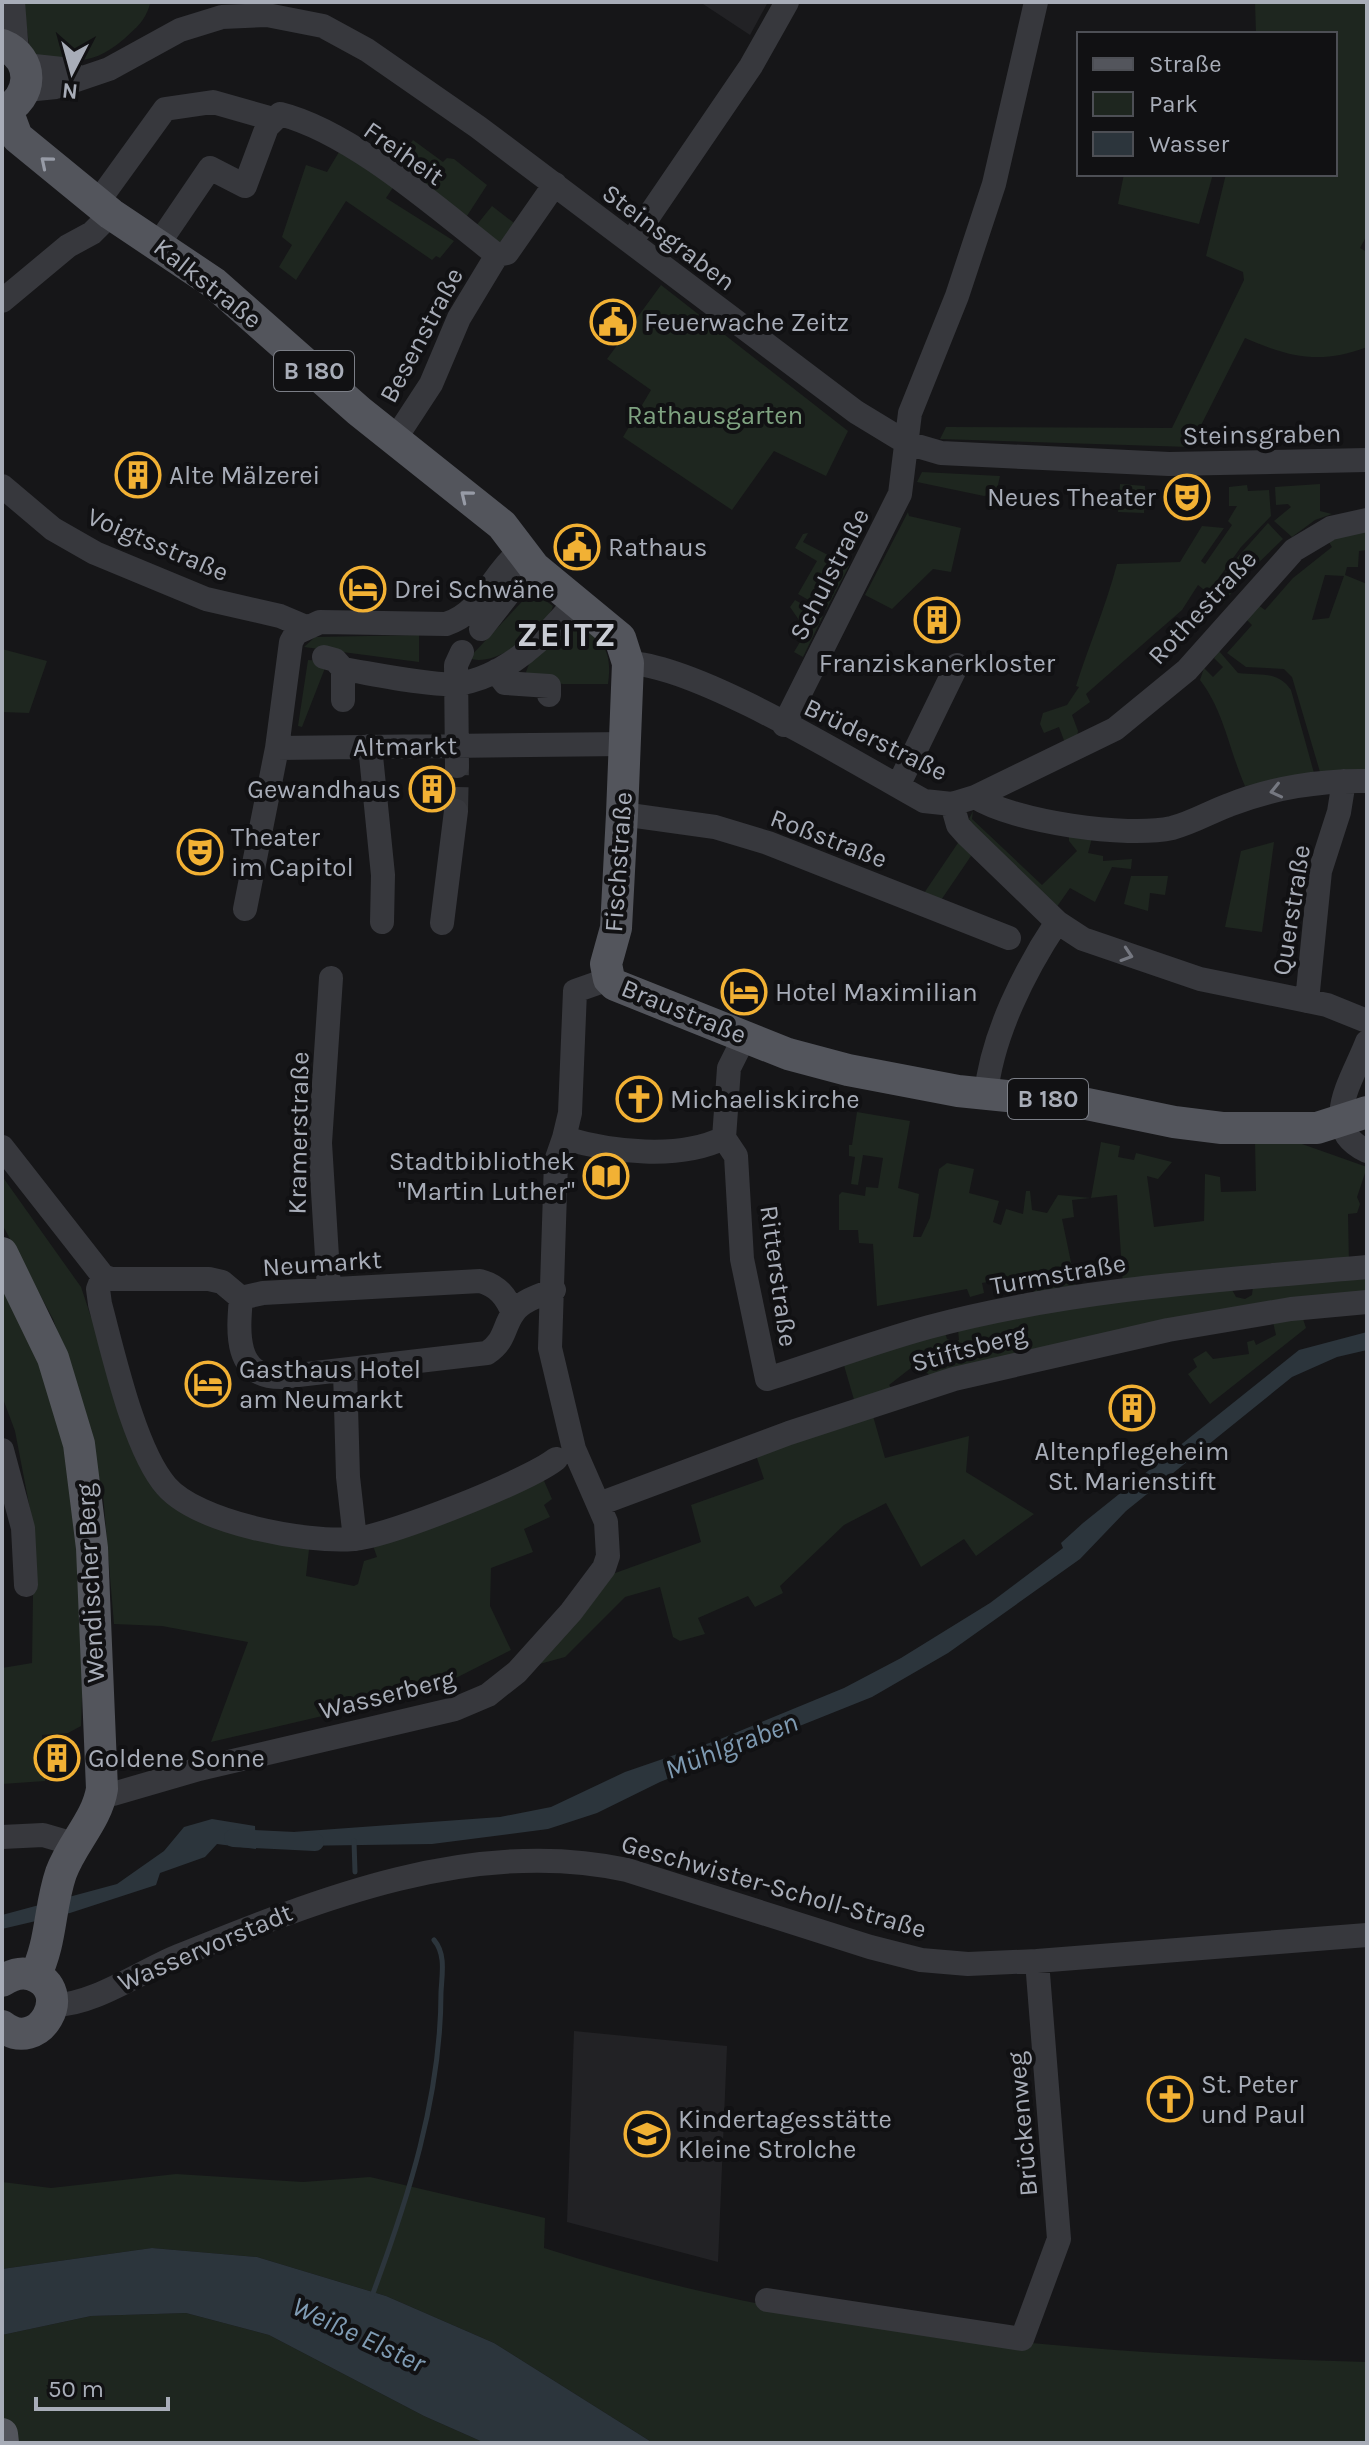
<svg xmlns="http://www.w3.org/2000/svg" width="1369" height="2445" font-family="Karla,sans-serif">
<rect width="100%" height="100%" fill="#161618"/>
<path fill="#222225" d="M700,2h68l-18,33z
M574,2031l153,15 -9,216 -151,-40z"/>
<path fill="#1e261f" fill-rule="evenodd" d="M23,2h125l2,2c-5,17 -13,23 -26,35 -31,26 -50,25 -89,15l-6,-10z
M1255,2h112v233l-7,13 7,4v95c-47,18 -78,10 -122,-9l-55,109 -250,-8 6,-12 226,1 72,-148 -1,-8 -37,-16 20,-82h109v-140h-79z
M413,140l30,22 4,-4 7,1 33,26 -22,34 -72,-53z
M339,152l55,34 -8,12 68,43 -14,17 -4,-2 -4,4 -86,-59 -50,79 -17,-13 13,-22 -10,-8 24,-72 21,7z
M1124,174h89l-14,50 -81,-20z
M492,206l22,17 -15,21 -24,-17z
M661,285l187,146 -22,45 -52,-25 -42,59 -109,-73 28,-47 -44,-31z
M922,472l78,4 -4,18 -12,2 -67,-14z
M1120,484l25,2 -1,27 -26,-1z
M1320,484v27l12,3 -17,6 -23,17 -18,-16 17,-14 -3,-3 -12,1 -1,-18z
M1247,485l1,6 21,-1 2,26 -30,31 -33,46 -10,-8 -16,25 -96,84 4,8 -18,13 6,16 -1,7 -12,5 -6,-16 -15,6 -4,-9 3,-11 24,-8 12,-18 -3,-1c13,-41 30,-80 41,-122l63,-2 22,-36 22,2 -23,33 4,3 27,-39 -4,-4 9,-15h-8v-19z
M908,512l1,4 52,12 -10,44 -18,-3 -41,40 -27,-14z
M1268,523l15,16 -31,30 -17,-9z
M1367,529v21l-8,1 -1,16h-11l-2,8 22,9v188h-47l-28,-95 -8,-8 -38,-2 -19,-14 25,-28 -9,-9 11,-14 11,8 28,-32 39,-31 -7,-11zM1325,575l19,1 -15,42 -17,2z
M808,533l-5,9 46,24 -23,44 -28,-16 19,-33 -22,-13 8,-14z
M1232,563l13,12 -22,29 -14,-10z
M532,591l21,15c-7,24 -60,63 -84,52z
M795,600l28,16 -20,41 -9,-5 6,-10 -8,-5 9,-14 -11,-16z
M575,621c27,20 38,27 33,63h-45l-33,-6 -4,-6 3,-8 33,-37z
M419,635v27l-115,-15 11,-10z
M2,649l45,12 -18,52 -27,-1z
M1219,651l19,22c22,3 39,-3 53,17l23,83 -69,13c-16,-36 -21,-75 -45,-106l4,-12 9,9 10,-10 -9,-9z
M308,660l15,1 2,7 -23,59 -4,-1z
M973,811l-1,8 70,66 35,-34 -8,-10v-5l24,-2 -5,19 15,3v5l29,-2 -1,10 -19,-2 -17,35 -25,-14 -14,20 -83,-83 -4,-6z
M960,840l11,16 -34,50 -17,-7z
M1274,842l-12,90 -37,-5 16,-76z
M1131,876h37l-3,19 -15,-2 -2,18 -24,-7z
M857,1112l53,9 -12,67 21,6 -6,43h8l9,-19 9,-49 8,-6 27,6 -5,24 30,8 -6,21 8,3 5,-16 17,5 3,-23h4l2,19 15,3 11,-18 33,3 10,-56 19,4 -2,11 16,3 2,-7 36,9 -14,17 -11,-3 7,51 50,-6 1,-47 15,3 1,15 35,-1 -1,-50 47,3 65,23 -10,30 3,7 -3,9 -9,1 1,51 -226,20 -6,-90 -45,5 2,17 -12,2 15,72 -40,8 -6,-11 -17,4 -4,-14 -28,5 2,10 -14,4 -3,-8 -90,17 -4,-62 -14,-1 -1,-13h-19v-35l3,-3 23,4 1,-9 12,1 5,-30 -20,-3 -5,30 -7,-1 4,-27 -6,-1v-11h3z
M2,1176l79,111 10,30 6,-1 56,164 157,61 -4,35 48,10 4,-2 6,-23 13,-4 -6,-17 170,-66 11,25 -8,6 6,12 -26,12 9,23 -42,16 -1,38 21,44 -61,31 -42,15 -197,46 37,-100 -86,-16 -48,-2 -11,-130 -22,-93 -28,-82 -51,-95z
M2,1271l24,52 45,140 13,178 -3,85 -13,7 -26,2 3,46 -43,3v-116l30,-5 2,-133 -19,-99 -13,-35z
M1367,1274v25l-434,79 -17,-14 -27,21 5,6 -39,12 -12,-41 102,-30 2,7 8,3 4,-2 -1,-11 76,-19 196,-24 6,11 9,2 7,-4 1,-10z
M1303,1319l3,9 -96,76 -22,-30 9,-7 -4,-8 13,-8 7,8 36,-5 -2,-12 7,-2 2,5 20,-10 -3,-13z
M873,1416l12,42 84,-22 -3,36 68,42 -58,42 -12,-17 -43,28 -35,-64 -42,22 -64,61 3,7 -28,14 -7,-11 -50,22 7,16 -25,7 -7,-4 -13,-50 -35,10 -60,60 -33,9 75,-90 94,-34 -10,-37 73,-26 -8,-24z
M176,2174l127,8 67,-5 175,41 -1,30c265,86 546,106 823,114v81h-714l-159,-100 -108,-47 -129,-39 -105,-9 -150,21v-87l49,6z
M186,2313l83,22 155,81 61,27h-483v-108l89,-19z"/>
<path fill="#2c353c" d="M1367,1332v18l-30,7 -45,20 -166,134 -46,48 -132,94 -76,44 -212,85 -63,31 -49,16 -116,15 -139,2v-14l207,-15 51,-10 74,-35 93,-32 126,-52 57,-30 89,-55 73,-55 -2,-5 22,-20 216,-173z
M212,1819l43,7 1,23 -39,-5 -12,13 -45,16 -4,12 -86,28 -68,16v-14l115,-31 47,-33 20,-24z
M152,2248l105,9 129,39 108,47 159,100h-168l-61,-27 -155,-81 -83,-22 -95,3 -89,19v-66z"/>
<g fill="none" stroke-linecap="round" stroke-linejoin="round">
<path stroke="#2c353c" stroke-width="5" d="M354,1841l1,31
M372,2296c36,-97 69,-199 69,-304 1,-18 5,-38 -7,-52"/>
<path stroke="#2c353c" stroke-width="18" d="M233,1838l82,4"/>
<path stroke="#333438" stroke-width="24" stroke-dasharray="24 12" stroke-linecap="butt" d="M456,811l1,-45"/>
<path stroke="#37383d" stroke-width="24" d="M13,2l4,51
M25,65l37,4 17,8
M26,90l30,-3 53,-18 71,-39 42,-13 45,-2 56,11 44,24 111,77 378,285 51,31 34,10 228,11 198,-4
M97,203l68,-94 48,-7 60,17
M631,242l120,-176 36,-64
M159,243l51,-75 35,18 22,-59 13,-13c72,18 158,95 217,141
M2,301l66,-55 24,-13 19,-19
M395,439l36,-55 28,-66 38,-63 10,-2 48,-69
M2,486l51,43 42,24 111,46 74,17 26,11
M520,551c-30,25 -37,61 -74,73l-126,-2 -24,11 -5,9 -14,106 348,-4
M481,629l51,-65
M324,657l11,3 8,9c26,4 92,18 115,15 48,-7 90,-48 118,-84
M628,663c70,2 229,101 296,138l28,3 23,-7 140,-68 72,-59 107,-120 37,-22 36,-8
M343,669v31
M496,671l9,12 44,3v9
M784,725l116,-231 10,-81 47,-117 37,-112 42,-182
M370,746l13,129 -1,47
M457,766l-1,-101 6,-13
M898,786l59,-121
M975,797c39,25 152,41 197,31 20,-5 38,-16 57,-23 42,-17 92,-25 138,-24
M952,804l6,21 8,9 91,88 26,17 117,40 127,26 40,16
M622,814l93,13 53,16 241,95
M245,909l32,-161
M442,923l14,-112
M609,979l-34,12 -5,122 -6,25c47,14 115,22 160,0l5,-70 16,-32
M1307,1001l13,-130 19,-59 5,-31
M1367,1042c-14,37 -50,86 0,109
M986,1094c6,-59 39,-124 71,-172
M724,1138l12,18 6,103 25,120c54,-17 107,-37 162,-52 142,-38 291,-47 438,-60
M2,1147l101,129 8,3h98l13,3 19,16
M103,1276l-5,13 2,15c13,48 34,145 66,182 32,37 139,57 188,53 35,-3 174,-58 202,-80
M329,1289l-9,-146 11,-165
M241,1298c-3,34 -7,79 40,79l206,-24c19,-12 16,-27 27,-41 9,-12 27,-17 40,-22
M241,1298l22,-5 217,-12c18,5 26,15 33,32
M345,1371l3,106 7,62
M2,1450l21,78 3,57
M599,1504l190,-71 165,-54 214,-49 123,-21 76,-7
M101,1794h12l86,-25 256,-60 33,-14 29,-23 54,-60 33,-44 4,-12 -2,-34 -32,-73 -24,-101 6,-187 8,-23
M2,1837l41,-2 31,9
M53,2005c38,1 87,-33 123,-48 141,-57 297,-121 451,-87l243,77 51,13 47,4 69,-3 330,-26
M767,2300l255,39 37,-100 -22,-278"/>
<path stroke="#53555c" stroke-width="32" d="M2,45c33,13 32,53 0,67
M7,110l10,27 94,77 103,69 145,128 143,114 32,42 86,71 8,25 -6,151 -6,114 -10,36 3,15 6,6 173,69 60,16 110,21 129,13 87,18 48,6h95l50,-16
M2,1253l51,105 26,86 13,104 10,241c-5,31 -30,54 -41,84 -12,35 -9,69 -26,103
M2,1981c9,-6 19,-10 30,-6 44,15 7,81 -30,51
M2,2434l1,9"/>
</g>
<defs><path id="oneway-chevron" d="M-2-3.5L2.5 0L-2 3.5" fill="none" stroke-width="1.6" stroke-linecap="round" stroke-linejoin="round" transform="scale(2)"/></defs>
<g stroke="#979ba6">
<use href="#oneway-chevron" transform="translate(46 162) rotate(-140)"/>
<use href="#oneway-chevron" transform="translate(466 496) rotate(-141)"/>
</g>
<g stroke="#757881">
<use href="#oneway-chevron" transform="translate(1276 791) rotate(167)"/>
<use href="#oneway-chevron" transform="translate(1127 955) rotate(18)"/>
</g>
<defs>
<g id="civic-ring" transform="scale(2.3)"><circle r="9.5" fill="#111113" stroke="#f2b134" stroke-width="1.5"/><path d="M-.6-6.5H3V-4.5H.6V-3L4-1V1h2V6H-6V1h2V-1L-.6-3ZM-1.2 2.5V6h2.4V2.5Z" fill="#f2b134"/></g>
<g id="building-ring" transform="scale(2.3)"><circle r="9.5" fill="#111113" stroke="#f2b134" stroke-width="1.5"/><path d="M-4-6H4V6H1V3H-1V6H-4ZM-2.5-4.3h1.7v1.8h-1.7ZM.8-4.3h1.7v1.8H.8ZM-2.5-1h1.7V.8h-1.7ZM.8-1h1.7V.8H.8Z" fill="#f2b134"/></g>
<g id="theatre-ring" transform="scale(2.3)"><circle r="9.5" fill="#111113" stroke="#f2b134" stroke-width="1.5"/><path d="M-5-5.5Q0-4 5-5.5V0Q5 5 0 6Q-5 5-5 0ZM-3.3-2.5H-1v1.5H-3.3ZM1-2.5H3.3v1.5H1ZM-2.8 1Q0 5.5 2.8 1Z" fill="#f2b134"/></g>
<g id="hotel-ring" transform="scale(2.3)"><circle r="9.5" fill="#111113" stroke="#f2b134" stroke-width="1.5"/><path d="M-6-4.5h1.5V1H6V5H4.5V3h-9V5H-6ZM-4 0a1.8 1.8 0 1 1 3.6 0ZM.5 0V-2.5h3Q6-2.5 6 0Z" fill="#f2b134"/></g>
<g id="church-ring" transform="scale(2.3)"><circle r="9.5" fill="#111113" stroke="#f2b134" stroke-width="1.5"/><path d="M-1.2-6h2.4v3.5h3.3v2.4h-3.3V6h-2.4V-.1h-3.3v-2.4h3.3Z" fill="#f2b134"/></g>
<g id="library-ring" transform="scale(2.3)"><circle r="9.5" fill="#111113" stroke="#f2b134" stroke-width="1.5"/><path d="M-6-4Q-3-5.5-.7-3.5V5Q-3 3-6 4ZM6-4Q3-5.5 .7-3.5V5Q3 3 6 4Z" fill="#f2b134"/></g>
<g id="school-ring" transform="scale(2.3)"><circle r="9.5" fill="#111113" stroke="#f2b134" stroke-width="1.5"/><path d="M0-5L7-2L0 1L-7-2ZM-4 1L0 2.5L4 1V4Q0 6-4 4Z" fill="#f2b134"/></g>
</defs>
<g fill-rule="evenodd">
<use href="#civic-ring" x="613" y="322"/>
<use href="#building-ring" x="138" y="475"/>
<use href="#theatre-ring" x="1187" y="497"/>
<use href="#civic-ring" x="577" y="547"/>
<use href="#hotel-ring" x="363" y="589"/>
<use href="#building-ring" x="937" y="620"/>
<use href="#building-ring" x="432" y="789"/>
<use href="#theatre-ring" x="200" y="852"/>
<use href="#hotel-ring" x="744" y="992"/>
<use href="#church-ring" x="639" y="1099"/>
<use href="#library-ring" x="606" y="1176"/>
<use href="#hotel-ring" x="208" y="1384"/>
<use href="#building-ring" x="1132" y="1408"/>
<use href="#building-ring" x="57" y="1758"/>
<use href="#church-ring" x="1170" y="2099"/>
<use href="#school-ring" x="647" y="2134"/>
</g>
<g text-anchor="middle" stroke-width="8" stroke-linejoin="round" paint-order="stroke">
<g fill="#111113" stroke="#7b7e86" stroke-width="2">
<rect x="274" y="351" width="80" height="40" rx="6"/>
<rect x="1008" y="1079" width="80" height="40" rx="6"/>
</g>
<g font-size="24" font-weight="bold" fill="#a8adb8">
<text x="314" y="379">B 180</text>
<text x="1048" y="1107">B 180</text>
</g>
<g font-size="26" fill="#a8adb8" stroke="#111113">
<text transform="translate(404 153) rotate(35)" y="9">Freiheit</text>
<text transform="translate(669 237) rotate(37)" y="9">Steinsgraben</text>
<text transform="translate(208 283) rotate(38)" y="9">Kalkstraße</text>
<text transform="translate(421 335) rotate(-62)" y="9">Besenstraße</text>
<text transform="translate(1262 434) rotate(-1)" y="9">Steinsgraben</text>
<text transform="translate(158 544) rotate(23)" y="9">Voigtsstraße</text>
<text transform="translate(829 574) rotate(-63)" y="9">Schulstraße</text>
<text transform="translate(1202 607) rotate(-47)" y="9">Rothestraße</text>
<text transform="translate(876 739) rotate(26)" y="9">Brüderstraße</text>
<text transform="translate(405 746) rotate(-1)" y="9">Altmarkt</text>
<text transform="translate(829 838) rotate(21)" y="9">Roßstraße</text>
<text transform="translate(618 862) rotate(-86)" y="9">Fischstraße</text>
<text transform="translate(1291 910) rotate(-81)" y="9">Querstraße</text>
<text transform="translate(684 1011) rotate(22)" y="9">Braustraße</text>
<text transform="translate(298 1133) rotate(-89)" y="9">Kramerstraße</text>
<text transform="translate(322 1263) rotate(-4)" y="9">Neumarkt</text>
<text transform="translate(1058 1274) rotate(-10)" y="9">Turmstraße</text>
<text transform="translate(779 1276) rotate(82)" y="9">Ritterstraße</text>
<text transform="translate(969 1348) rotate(-15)" y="9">Stiftsberg</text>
<text transform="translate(90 1583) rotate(-93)" y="9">Wendischer Berg</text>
<text transform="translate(387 1694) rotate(-14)" y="9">Wasserberg</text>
<text transform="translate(774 1886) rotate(16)" y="9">Geschwister-Scholl-Straße</text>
<text transform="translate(205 1947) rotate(-23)" y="9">Wasservorstadt</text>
<text transform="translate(1022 2124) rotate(-95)" y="9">Brückenweg</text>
</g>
<g font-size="26" fill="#a8adb8" stroke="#111113" text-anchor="start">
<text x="644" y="331">Feuerwache Zeitz</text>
<text x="169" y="484">Alte Mälzerei</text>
<text x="1156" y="506" text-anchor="end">Neues Theater</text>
<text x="608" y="556">Rathaus</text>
<text x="394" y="598">Drei Schwäne</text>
<text x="937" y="672" text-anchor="middle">Franziskanerkloster</text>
<text x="401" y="798" text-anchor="end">Gewandhaus</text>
<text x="231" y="846">Theater<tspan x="231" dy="30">im Capitol</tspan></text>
<text x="775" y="1001">Hotel Maximilian</text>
<text x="670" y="1108">Michaeliskirche</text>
<text x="575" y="1170" text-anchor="end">Stadtbibliothek<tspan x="575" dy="30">"Martin Luther"</tspan></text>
<text x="239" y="1378">Gasthaus Hotel<tspan x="239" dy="30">am Neumarkt</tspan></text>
<text x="1132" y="1460" text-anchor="middle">Altenpflegeheim<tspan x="1132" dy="30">St. Marienstift</tspan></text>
<text x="88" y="1767">Goldene Sonne</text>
<text x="1201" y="2093">St. Peter<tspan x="1201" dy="30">und Paul</tspan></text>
<text x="678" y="2128">Kindertagesstätte<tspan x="678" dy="30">Kleine Strolche</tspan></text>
</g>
<g font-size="26" fill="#7fa381" stroke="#111113">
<text x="715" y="424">Rathausgarten</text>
</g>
<g font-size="28" font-style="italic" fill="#7f9bb3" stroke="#111113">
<text transform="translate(731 1745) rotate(-21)" y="10">Mühlgraben</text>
<text transform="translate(359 2334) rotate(25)" y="10">Weiße Elster</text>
</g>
<g font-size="34" font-weight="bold" letter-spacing="2" fill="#c9ccd4" stroke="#111113">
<text x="567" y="646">ZEITZ</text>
</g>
</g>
<rect width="1369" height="2445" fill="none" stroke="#a8adb8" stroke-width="8"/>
<rect x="1077" y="32" width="260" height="144" fill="#111113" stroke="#4d4f55" stroke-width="2"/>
<rect x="1093" y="58" width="40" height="12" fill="#53555c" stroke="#4d4f55" stroke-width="2"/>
<text x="1149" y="72" font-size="24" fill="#a8adb8">Straße</text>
<rect x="1093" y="92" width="40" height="24" fill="#1e261f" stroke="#4d4f55" stroke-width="2"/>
<text x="1149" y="112" font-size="24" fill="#a8adb8">Park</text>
<rect x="1093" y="132" width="40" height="24" fill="#2c353c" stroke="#4d4f55" stroke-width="2"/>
<text x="1149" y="152" font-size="24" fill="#a8adb8">Wasser</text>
<g transform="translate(72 72) rotate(186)" stroke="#111113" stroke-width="6" paint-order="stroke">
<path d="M0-6L14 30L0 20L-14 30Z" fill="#a8adb8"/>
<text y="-12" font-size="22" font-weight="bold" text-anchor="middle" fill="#a8adb8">N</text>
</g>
<path d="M36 2397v12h132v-12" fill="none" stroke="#a8adb8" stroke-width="4"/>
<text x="48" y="2397" font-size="24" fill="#a8adb8" stroke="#111113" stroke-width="6" paint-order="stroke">50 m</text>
</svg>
